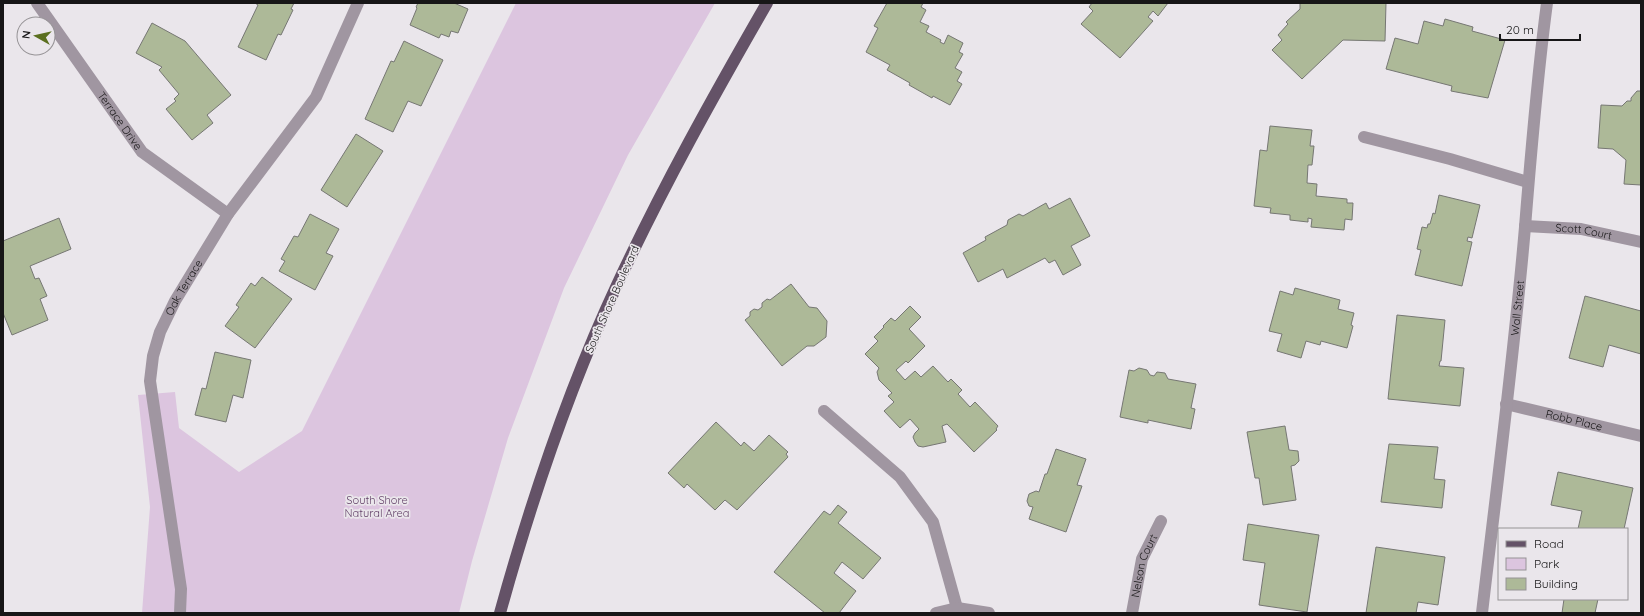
<svg xmlns="http://www.w3.org/2000/svg" width="1644" height="616" font-family="Quicksand,sans-serif">
<rect width="100%" height="100%" fill="#eae6eb"/>
<path fill="#dcc5df" d="M516,3h199l-87,152 -64,133 -56,150 -36,123 -13,52h-317l8,-106 -12,-112 37,-3 4,36 60,44 63,-41z"/>
<path fill="#adb998" stroke="#767773" d="M255,3h39l-3,6 2,1 -12,25 -3,-1 -12,26 -28,-13 20,-42z
M418,3h36l14,6 -10,24 -7,-2 -2,6 -8,-3 -2,4 -29,-13 7,-17 -1,-1z
M887,3h36l-2,4 5,3 -6,12 9,4 -3,6 15,8 -1,2 4,2 4,-9 15,8 -4,9 4,2 -8,14 7,4 -5,9 5,3 -12,21 -17,-9 -1,2 -23,-13 1,-2 -23,-13 3,-5 -24,-13 12,-24 -4,-2z
M1092,3h76l-10,13 -5,-5 -5,6 5,4 -33,37 -39,-34 12,-13 -4,-4z
M1300,3h86l-1,38 -42,-1 -41,39 -30,-29 10,-10 -4,-5 10,-11 -2,-2 14,-13z
M1445,19l28,8 -1,4 33,9 -17,58 -37,-7 1,-5 -66,-17 9,-31 23,6 6,-23 19,5z
M152,23l33,18 46,54 -24,20 6,8 -21,17 -26,-31 10,-8 -2,-2 5,-5 -20,-24 3,-3 -26,-14z
M404,41l39,19 -22,46 -13,-5 -15,31 -28,-13 26,-58 3,1z
M1637,91h4v94l-17,-1 2,-24 -13,-11 -15,-1 3,-43 21,1 5,-5h4v-3z
M1270,126l42,4 -2,16h4l-2,19h-4l-1,18 10,1 -1,12 31,3v4h6l-1,17 -7,-1 -1,11 -33,-3 1,-8 -4,-1v4l-18,-2v-5l-20,-2 1,-5 -17,-2 6,-56 7,1z
M356,134l27,17 -36,56 -26,-17z
M1439,195l41,10 -8,33 -4,-1 -1,4 5,1 -10,44 -47,-11 6,-25 -4,-1 5,-22 5,1 1,-4h2l3,-11 2,1z
M1070,198l20,38 -19,10 10,19 -18,10 -8,-15 -6,3 -4,-5 -38,20 -4,-9 -25,13 -15,-29 23,-13 -1,-3 22,-12 1,-5 11,-6 4,2 23,-13 3,6z
M310,214l29,15 -13,24 7,3 -18,34 -36,-19 6,-10 -4,-2 13,-23 4,1z
M59,218l12,31 -41,17 5,13 4,-1 8,18 -7,3 8,21 -36,15 -9,-22v-72z
M262,277l30,22 -37,49 -30,-22 14,-19 -3,-2 15,-22 4,3z
M791,284l18,23 8,1 10,13 -1,16 -12,9h-7l-25,20 -37,-46 5,-4v-4l4,-3 4,1 4,-3v-4l5,-4 3,1z
M1295,288l45,12 -2,9 16,4 -3,12 2,1 -6,22 -26,-7 -1,4 -14,-4 -5,17 -24,-7 5,-17 -13,-3 11,-40 13,4z
M1585,296l56,15v43l-32,-9 -6,22 -34,-9z
M910,306l11,11 -12,12 16,17 -17,17 -2,-2 -10,9 9,10 10,-9 6,6 12,-11 15,16 3,-3 11,11 -4,4 12,13 5,-5 23,24 -2,3 1,1 -23,22 -27,-28 -5,2 4,16 -23,5 -5,-1 -3,-4 -2,-5 2,-4 4,-4 -9,-10 -10,9 -16,-17 10,-9 -6,-6 4,-3 -13,-13 -2,-8 2,-4 -14,-14 13,-13 -4,-4 10,-10 -1,-1 8,-8 4,3z
M1397,315l48,5 -4,41h-1l-1,5 25,2 -4,38 -72,-7z
M215,352l36,8 -8,38 -10,-3 -7,27 -31,-7 7,-27 4,1z
M1139,368l8,2 3,5 4,1 3,-4 8,1 3,6 28,5 -5,24 4,1 -4,20 -43,-9v3l-28,-6 9,-47 5,1z
M716,422l25,24 3,-4 10,9 15,-16 19,17 -2,2 2,3 -51,53 -12,-10 -10,10 -28,-26 -3,4 -16,-15z
M1285,426l4,24 9,1 1,10 -4,4 -4,1 5,34 -33,5 -4,-27h-4l-8,-46z
M1389,444l49,3 -4,32 11,1 -3,28 -61,-6z
M1056,449l30,10 -9,26 5,1 -16,46 -37,-13 4,-12 -4,-1 -2,-5 2,-7 7,-3 3,1 6,-18h2z
M1558,472l75,16 -9,41h-46l4,-18 -31,-6z
M838,505l9,7 -9,11 43,35 -18,21 -21,-17 -8,11 22,18 -17,22h-14l-51,-41 50,-61 6,4z
M1248,524l71,11 -12,77 -48,-7 6,-42 -22,-3z
M1376,547l69,10 -7,48 -20,-3 -2,11h-50z
M1564,599h34l-3,14h-33z"/>
<g fill="none" stroke-linecap="round" stroke-linejoin="round">
<g stroke="#a096a1" stroke-width="12">
<path id="s1" d="M37,3l105,149 86,62"/>
<path d="M1364,137l86,22 78,23"/>
<path id="s2" d="M1525,226l56,3 60,13"/>
<path id="s3" d="M1506,404l135,32"/>
<path d="M824,411l76,66 33,45 24,86"/>
<path id="s4" d="M180,613l1,-24 -31,-208 3,-25 7,-24 15,-31 53,-87 88,-117 42,-94"/>
<path d="M936,613l21,-5 32,5"/>
<path id="s5" d="M1132,613l10,-54 19,-38"/>
<path id="s6" d="M1482,613c15,-129 32,-257 43,-386 6,-75 12,-150 22,-224"/>
</g>
<path stroke="#645267" stroke-width="12" d="M500,613c31,-112 68,-223 117,-328 45,-97 97,-190 150,-282"/>
</g>
<g text-anchor="middle" stroke-width="3.5" stroke-linejoin="round" paint-order="stroke">
<g font-size="11" fill="#171617" stroke="#eae6eb">
<text dy="4" stroke="none"><textPath href="#s1" startOffset="144">Terrace Drive</textPath></text>
<text dy="4" stroke="none"><textPath href="#s2" startOffset="59">Scott Court</textPath></text>
<text dy="4" stroke="none"><textPath href="#s4" startOffset="335">Oak Terrace</textPath></text>
<text transform="translate(612 299) rotate(-66)" y="4">South Shore Boulevard</text>
<text dy="4" stroke="none"><textPath href="#s6" startOffset="307">Wall Street</textPath></text>
<text dy="4" stroke="none"><textPath href="#s3" startOffset="70">Robb Place</textPath></text>
<text dy="4" stroke="none"><textPath href="#s5" startOffset="49">Nelson Court</textPath></text>
</g>
<g font-size="11" fill="#613f67" stroke="#eae6eb">
<text x="377" y="504">South Shore<tspan x="377" dy="13">Natural Area</tspan></text>
</g>
</g>
<rect width="1644" height="616" fill="none" stroke="#171617" stroke-width="8"/>
<rect x="1498" y="528" width="130" height="72" fill="#eae6eb" stroke="#969396"/>
<rect x="1506" y="541" width="20" height="6" fill="#645267" stroke="#969396"/>
<text x="1534" y="548" font-size="12" fill="#171617">Road</text>
<rect x="1506" y="558" width="20" height="12" fill="#dcc5df" stroke="#969396"/>
<text x="1534" y="568" font-size="12" fill="#171617">Park</text>
<rect x="1506" y="578" width="20" height="12" fill="#adb998" stroke="#969396"/>
<text x="1534" y="588" font-size="12" fill="#171617">Building</text>
<g transform="translate(36 36) rotate(278)"><circle r="19" fill="#eae6eb" stroke="#969396"/>
<path d="M0-3L7 15L0 10L-7 15Z" fill="#5b6f1f"/>
<text y="-6" font-size="11" font-weight="bold" text-anchor="middle" fill="#171617">N</text>
</g>
<path d="M1500 34v6h80v-6" fill="none" stroke="#171617" stroke-width="2"/>
<text x="1506" y="34" font-size="12" fill="#171617" stroke="#eae6eb" stroke-width="3" paint-order="stroke">20 m</text>
</svg>
